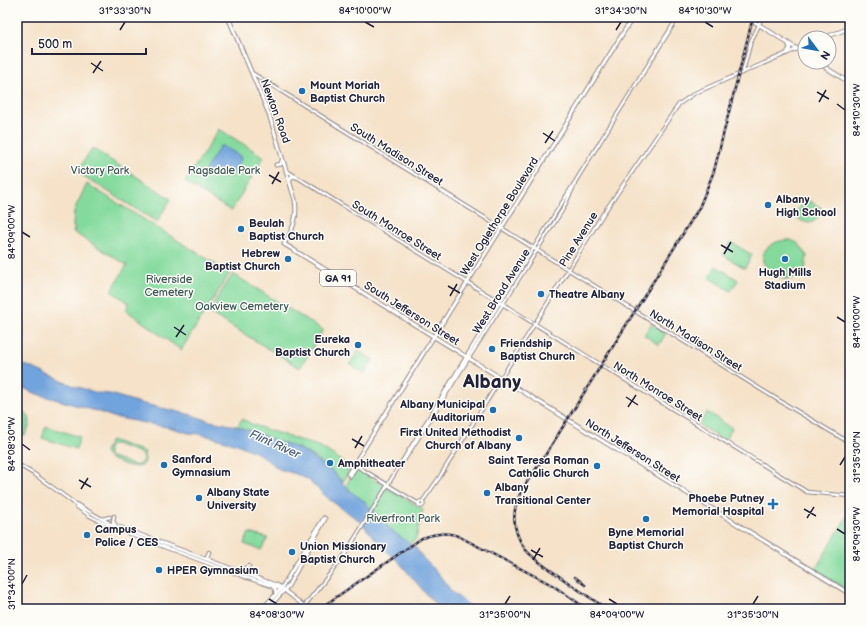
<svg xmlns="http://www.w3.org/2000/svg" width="867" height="626" font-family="'Balsamiq Sans',sans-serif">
<rect width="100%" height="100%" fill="#fdfcf7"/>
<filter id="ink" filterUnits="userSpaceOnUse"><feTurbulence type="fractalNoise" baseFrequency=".025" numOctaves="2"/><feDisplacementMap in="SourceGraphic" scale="8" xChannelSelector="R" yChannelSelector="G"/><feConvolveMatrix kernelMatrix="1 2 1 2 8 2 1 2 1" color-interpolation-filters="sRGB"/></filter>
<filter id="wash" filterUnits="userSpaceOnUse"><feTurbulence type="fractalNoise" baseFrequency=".012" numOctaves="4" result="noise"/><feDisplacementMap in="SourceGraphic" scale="16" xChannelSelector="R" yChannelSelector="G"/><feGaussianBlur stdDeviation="0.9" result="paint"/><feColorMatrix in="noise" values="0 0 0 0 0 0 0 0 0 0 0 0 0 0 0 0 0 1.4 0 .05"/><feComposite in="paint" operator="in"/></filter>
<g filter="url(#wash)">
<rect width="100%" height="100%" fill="#f5e2c9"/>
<path fill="#84da9d" stroke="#537e6c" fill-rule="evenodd" d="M219,129l45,28 -33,54 -46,-29z
M92,148l79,51 -14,23 -80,-50z
M87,184l143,89 -49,77 -55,-40 3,-7 -18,-12 16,-26 -54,-33 2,-4 -2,-1 1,-15 2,-6z
M804,199h2l17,10c-8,17 -15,17 -29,7z
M785,240h6l8,4 8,12 -2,15c-14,8 -17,12 -32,3v-1c-21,-13 -7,-31 12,-33z
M731,242l21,13 -7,13 -22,-13z
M716,266l22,14 -7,11 -22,-13z
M233,274l90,56 -23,38 -92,-56z
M651,324l15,9 -7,12 -15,-10z
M358,351l15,9 -9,14 -14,-10z
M17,409c16,5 15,13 8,26l-8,-2z
M707,412l25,16 -8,13 -25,-16z
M242,419l14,7 65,21 30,20 -8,15 -10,-10 -19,-15 -16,-9 -23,-7 -17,-8 -21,-6z
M46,426l34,11 -4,12 -34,-11z
M111,440l34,12 -1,2c7,23 -26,9 -35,4l-3,-3 -1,-4zM115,444l25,9 3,5c-1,5 -4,8 -9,7l-25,-9 -1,-2v-6l3,-3z
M356,469l67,40 -7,30 -7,5 -17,-13 -24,-26 -14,-10 -8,-10z
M850,511v81l-35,-22z
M249,533l19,5 -7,12 -17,-6z"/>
<path fill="#71a3dc" stroke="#4a628c" d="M220,146h3l17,10 1,4 -10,16 -3,1h-17l-6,-2 -1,-3z
M17,364l11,2 46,20 24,7 12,1 30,9 52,12 18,6 26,5 22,7 17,8 11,3 17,7 30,21 16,18 15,11 28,30 24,17 7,10 14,14 15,20 21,17h-32l-9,-8 -33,-39 -19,-17 -20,-24 -30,-21 -23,-21 -11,-5 -17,-5 -20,-15 -22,-10 -36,-10 -13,-1 -16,-5 -59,-11 -17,-6 -59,-17 -20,-9z"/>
</g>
<g filter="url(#ink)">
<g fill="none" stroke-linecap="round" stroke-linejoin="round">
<g stroke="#8c8282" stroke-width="4.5">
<path id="secondary" d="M743,71l8,-30 8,-16 2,-8
M252,73l518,322 80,48
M287,171l520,321 43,4
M403,462l160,-253 12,-25
M17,464l17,10 40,29 37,21 168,62 25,20
M355,465l64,39
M418.5 504a2.5 2.5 0 1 1 5 0a2.5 2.5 0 1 1-5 0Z
M422,502l17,-24 164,-264 76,-110 16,-11 102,-44
M74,503l3,4 13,9 26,13 129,48 36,12
M114,516l-1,5 3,5
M102,519l8,-2
M209,552l-2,5 3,3
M237,570l6,-1 6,-3
M302,609l42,-53 148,-241 186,-298"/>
</g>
<g stroke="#8c8282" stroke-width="5">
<path id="primary" d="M228,17l41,97 26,86c3,17 -2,30 -11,44l566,350
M747,17l58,37
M753,21l6,-4
M823,38l27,-10
M797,49l8,-4
M787,53l3,-5 -2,-5
M817,62l33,21
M276,165l5,-1 1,-4
M289,181l3,-5 4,1
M348,474l285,-457
M350,476l5,-8v-3
M273,587l2,2 1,5
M262,609l19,-20 43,-71
M267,609l21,-23 37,-67"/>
</g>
<use href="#secondary" stroke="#fff" stroke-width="2.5"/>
<use href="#primary" stroke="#fff" stroke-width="3"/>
<g stroke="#22223b" stroke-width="2.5">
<path id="rail" d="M575,577l10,8
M319,609l103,-71c13,-4 25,-7 38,-1l92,48 35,24
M607,609c-17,-11 -34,-23 -51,-35 -10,-7 -23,-15 -31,-25 -9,-13 -13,-29 -9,-44 4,-16 16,-30 25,-43l158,-254 15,-37 39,-154"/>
</g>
<use href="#rail" stroke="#fdfcf7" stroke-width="1" stroke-dasharray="3" stroke-linecap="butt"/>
</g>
</g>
<path fill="none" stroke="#22223b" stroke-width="1.5" d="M365,22l9,5M705,22l8,5M120,30l5,-8M616,30l5,-8M91,63l12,8M93,73l8,-12M817,92l12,7M819,102l7,-12M837,104l8,6M543,133l12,8M545,143l8,-12M269,175l12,7M272,184l7,-12M22,232l8,5M721,245l12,7M724,254l7,-12M448,286l12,7M450,296l7,-12M837,317l8,5M174,327l12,8M176,337l8,-12M626,397l12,8M628,407l8,-12M352,439l12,7M22,444l8,6M355,448l7,-12M840,465l5,-8M79,480l12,7M81,489l7,-11M804,509l12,7M807,518l7,-11M837,529l8,5M531,550l12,7M533,560l7,-12M22,584l5,-9M269,599l8,5M609,599l8,5M505,604l5,-8M753,604l5,-8"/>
<g fill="#1f6fb2" stroke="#fdfcf7" stroke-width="1.5">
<circle cx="302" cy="91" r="4"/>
<circle cx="768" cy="205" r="4"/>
<circle cx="241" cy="229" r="4"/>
<circle cx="288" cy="259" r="4"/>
<circle cx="785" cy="259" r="4"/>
<circle cx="541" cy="294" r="4"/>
<circle cx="358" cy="345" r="4"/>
<circle cx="492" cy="349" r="4"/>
<circle cx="493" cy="410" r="4"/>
<circle cx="519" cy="438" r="4"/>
<circle cx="330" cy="463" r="4"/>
<circle cx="164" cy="465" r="4"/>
<circle cx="597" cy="466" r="4"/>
<circle cx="487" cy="493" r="4"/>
<circle cx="199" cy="498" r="4"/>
<path d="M771 498h4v4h4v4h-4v4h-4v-4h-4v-4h4z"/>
<circle cx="646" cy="519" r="4"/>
<circle cx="87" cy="535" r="4"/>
<circle cx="292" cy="552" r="4"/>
<circle cx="159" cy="570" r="4"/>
</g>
<g text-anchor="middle" stroke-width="3" stroke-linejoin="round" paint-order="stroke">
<rect fill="#fdfcf7" stroke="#646373" stroke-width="1" x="320" y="270" width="36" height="16" rx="3"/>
<g font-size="10" font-weight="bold" fill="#22223b">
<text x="338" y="282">GA 91</text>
</g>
<g font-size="11" font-weight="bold" fill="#22223b" stroke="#fdfcf7" text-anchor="start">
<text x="310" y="89">Mount Moriah<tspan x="310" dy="13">Baptist Church</tspan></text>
<text x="776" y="203">Albany<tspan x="776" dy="13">High School</tspan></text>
<text x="249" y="227">Beulah<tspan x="249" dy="13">Baptist Church</tspan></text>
<text x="280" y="257" text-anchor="end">Hebrew<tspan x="280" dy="13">Baptist Church</tspan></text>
<text x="785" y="276" text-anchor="middle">Hugh Mills<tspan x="785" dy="13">Stadium</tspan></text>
<text x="549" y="298">Theatre Albany</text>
<text x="350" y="343" text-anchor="end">Eureka<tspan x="350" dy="13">Baptist Church</tspan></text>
<text x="500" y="347">Friendship<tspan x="500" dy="13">Baptist Church</tspan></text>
<text x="485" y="408" text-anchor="end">Albany Municipal<tspan x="485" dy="13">Auditorium</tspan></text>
<text x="511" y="436" text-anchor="end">First United Methodist<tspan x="511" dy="13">Church of Albany</tspan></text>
<text x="172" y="463">Sanford<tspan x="172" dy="13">Gymnasium</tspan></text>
<text x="589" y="464" text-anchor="end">Saint Teresa Roman<tspan x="589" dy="13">Catholic Church</tspan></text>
<text x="338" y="467">Amphitheater</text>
<text x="495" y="491">Albany<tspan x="495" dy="13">Transitional Center</tspan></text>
<text x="207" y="496">Albany State<tspan x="207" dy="13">University</tspan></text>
<text x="764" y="502" text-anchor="end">Phoebe Putney<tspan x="764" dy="13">Memorial Hospital</tspan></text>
<text x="95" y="533">Campus<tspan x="95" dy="13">Police / CES</tspan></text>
<text x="646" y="536" text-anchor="middle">Byne Memorial<tspan x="646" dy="13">Baptist Church</tspan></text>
<text x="300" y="550">Union Missionary<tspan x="300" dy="13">Baptist Church</tspan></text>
<text x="167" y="574">HPER Gymnasium</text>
</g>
<g font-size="11" fill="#22223b" stroke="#fdfcf7">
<text transform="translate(276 111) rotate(70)" y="4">Newton Road</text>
<text transform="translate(397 154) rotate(32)" y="4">South Madison Street</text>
<text transform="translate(499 216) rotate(-58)" y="4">West Oglethorpe Boulevard</text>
<text transform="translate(397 230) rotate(32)" y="4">South Monroe Street</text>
<text transform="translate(578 239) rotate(-58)" y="4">Pine Avenue</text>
<text transform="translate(501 291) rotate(-58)" y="4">West Broad Avenue</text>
<text transform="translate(412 313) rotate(32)" y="4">South Jefferson Street</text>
<text transform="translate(696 340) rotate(32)" y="4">North Madison Street</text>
<text transform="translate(658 391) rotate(32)" y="4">North Monroe Street</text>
<text transform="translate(633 450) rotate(32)" y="4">North Jefferson Street</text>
</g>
<g font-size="11" fill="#3f5958" stroke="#fdfcf7">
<text x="100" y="174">Victory Park</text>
<text x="224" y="174">Ragsdale Park</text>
<text x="169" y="283">Riverside<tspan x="169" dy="13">Cemetery</tspan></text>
<text x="242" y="310">Oakview Cemetery</text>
<text x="403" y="522">Riverfront Park</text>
</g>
<g font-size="12" font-style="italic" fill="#465c83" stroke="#fdfcf7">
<text transform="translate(275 444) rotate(24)" y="4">Flint River</text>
</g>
<g font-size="19" font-weight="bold" fill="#22223b" stroke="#fdfcf7">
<text x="492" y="388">Albany</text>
</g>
</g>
<rect width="867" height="626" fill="none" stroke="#fdfcf7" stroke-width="44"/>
<g transform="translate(817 50) rotate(122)"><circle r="19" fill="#fdfcf7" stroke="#a5a5ac"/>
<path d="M0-3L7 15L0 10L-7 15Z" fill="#1f6fb2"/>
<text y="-6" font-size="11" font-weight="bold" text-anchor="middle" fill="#22223b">N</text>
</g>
<path d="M32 48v6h114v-6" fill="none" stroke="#22223b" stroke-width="2"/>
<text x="38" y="48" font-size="12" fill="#22223b" stroke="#fdfcf7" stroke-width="3" paint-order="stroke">500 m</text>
<rect x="22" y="22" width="823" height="582" fill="none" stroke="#22223b" stroke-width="1.5"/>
<g font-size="10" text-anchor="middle" fill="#22223b">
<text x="125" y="14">31°33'30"N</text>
<text x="365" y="14">84°10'00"W</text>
<text x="621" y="14">31°34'30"N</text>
<text x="705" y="14">84°10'30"W</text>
<text transform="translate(856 110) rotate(-90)" y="4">84°10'30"W</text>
<text transform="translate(11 232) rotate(-90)" y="4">84°09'00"W</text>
<text transform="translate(856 322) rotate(-90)" y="4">84°10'00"W</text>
<text transform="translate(11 444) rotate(-90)" y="4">84°08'30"W</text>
<text transform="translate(856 457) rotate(-90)" y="4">31°35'30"N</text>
<text transform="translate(856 534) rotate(-90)" y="4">84°09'30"W</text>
<text transform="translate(11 584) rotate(-90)" y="4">31°34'00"N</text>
<text x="277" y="618">84°08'30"W</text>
<text x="505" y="618">31°35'00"N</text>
<text x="617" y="618">84°09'00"W</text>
<text x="753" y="618">31°35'30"N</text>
</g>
</svg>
